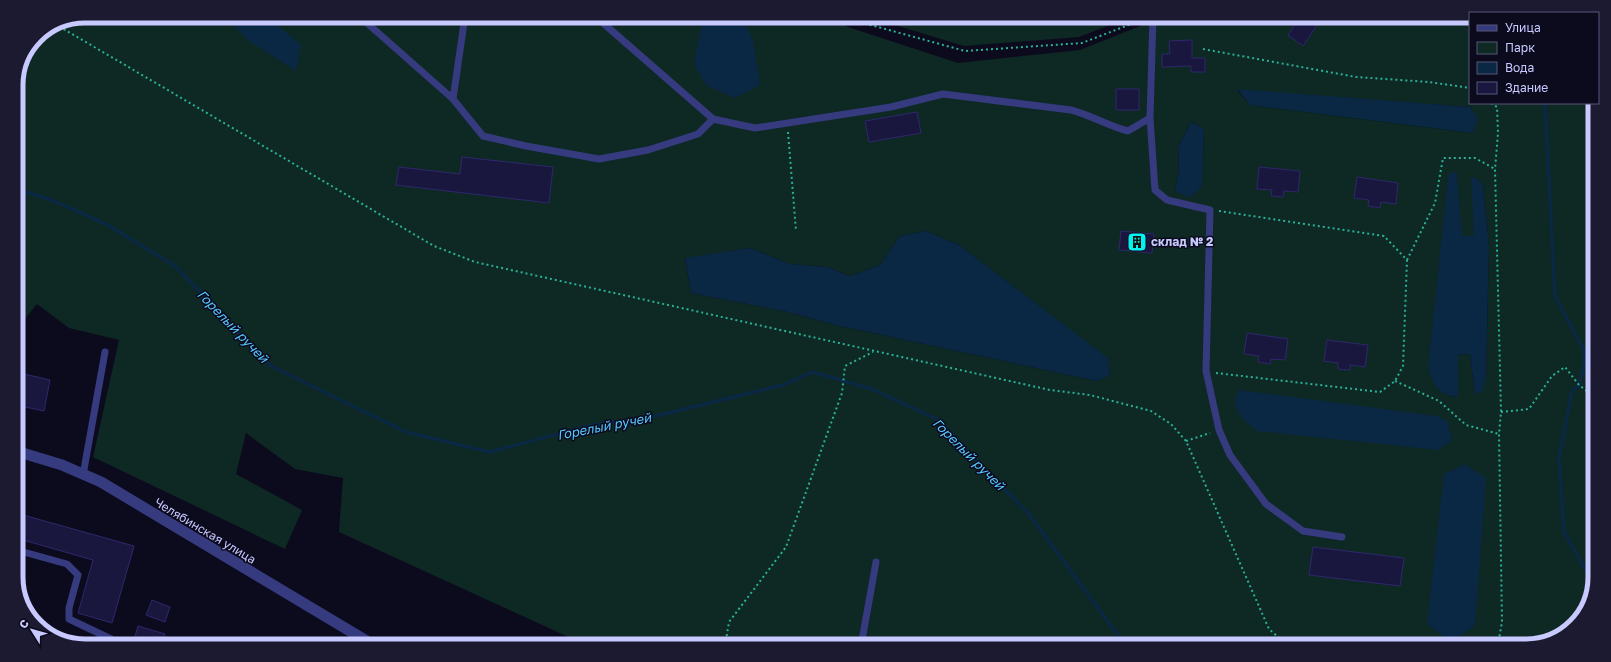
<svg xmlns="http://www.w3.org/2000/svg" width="1611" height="662" font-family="'Golos Text',sans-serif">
<rect width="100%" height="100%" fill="#0c0b1e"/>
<path fill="#0e2824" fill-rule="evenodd" d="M85,16h747l16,11 110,36 122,-13 60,-24 17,-10h313v87h125l-3,319 -4,4 3,11 -1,166 -25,31 -38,12h-939l-249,-114 4,-54 -48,-9 -49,-36 -10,41 66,36 -17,39 -192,-92 26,-117 -50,-12 -32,-24 -21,26v-250l20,-44 23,-15zM1237,90l233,17 3,26 -223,-28zM1191,122l13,7 -1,32 -28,30 4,-22 -1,-22zM1457,173l4,63h13l3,-58 6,8 6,59 -3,132 -11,18 -5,-41 -12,1 -1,42 -7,-1zM926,231l33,14 148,113 3,16 -13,7 -257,-55 -56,-15 -93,-18 -6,-34 65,-11 40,16 37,3 23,9 30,-11 20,-29z
M865,16h268l-54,21 -115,9z"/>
<path fill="#0a2843" d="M225,16h42l34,29 -5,26 -47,-30z
M707,16h35l11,25 7,44 -25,13 -28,-12 -13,-22 8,-42z
M1237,89l233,18 8,12 -5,14 -223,-28z
M1191,122l13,7 -2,57 -12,12 -15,-7 4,-22 -1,-22z
M1450,172l7,1 5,63h12l-3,-59 6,1 6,8 6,59 -3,132 -3,13 -8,5 -5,-41 -12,1v42c-21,-2 -24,-12 -30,-29l20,-189z
M926,231l33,14 149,113 2,17 -13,6 -257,-55 -56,-15 -93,-18 -6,-35 65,-10 40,16 37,3 23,9 30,-11 20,-29z
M1239,390l198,26 11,6 4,18 -13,10 -182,-19c-14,-11 -29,-23 -18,-41z
M1465,464l21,14 -11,148 -24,16 -24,-18 17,-150z"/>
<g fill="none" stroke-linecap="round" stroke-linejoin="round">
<path stroke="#0a2843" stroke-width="3.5" d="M1545,103l10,193 29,54v15l-5,20 -7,6 -13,67 5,74 26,46
M16,189l38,12 54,24 67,41 96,100 135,66 84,20 101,-27 57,-7 135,-33 30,-13 59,17 65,30 91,94 98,133"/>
</g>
<path fill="#1a173f" stroke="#2d286c" d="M1301,16h15l5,3 -18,27 -15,-11z
M1192,40v18h13v14h-14v-6l-29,1v-13h8l-1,-13z
M1116,89h23v21h-23z
M917,112l4,21 -52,9 -4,-21z
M462,157l91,10 -4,36 -153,-18 3,-18 61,7z
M1259,167l41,4 -2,21 -14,-1 -1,6 -12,-1 1,-6 -15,-1z
M1357,177l41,6 -2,21 -15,-2 -1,6 -12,-2 1,-6 -15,-2z
M1121,231l33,3 -2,19 -33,-3z
M1247,333l41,6 -3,21 -14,-1 -1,5 -12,-2 1,-6 -15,-2z
M1327,340l41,5 -3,22 -15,-2v5l-12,-1v-6l-14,-2z
M16,372l34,8 -6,31 -28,-6z
M16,513l118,33 -22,77 -34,-10 15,-53 -77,-22z
M1313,547l91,11 -4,28 -91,-11z
M152,600l18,7 -5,15 -19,-7z
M138,626l27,8 -3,12h-7l-21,-6z
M45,630l59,14 -1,2h-18l-26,-5z"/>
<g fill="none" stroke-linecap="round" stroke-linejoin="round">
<path stroke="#29b298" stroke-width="2" stroke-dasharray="2 3" stroke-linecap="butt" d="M852,16l8,6 105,29 117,-8 62,-24
M55,24l379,222 41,16 575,128 40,5 61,16 20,13 15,17 83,188 17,15 10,2
M1203,49l153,28 73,5 41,6
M1491,103l6,4 1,26 -3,36 6,243 -2,22 3,188 -3,17 -7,7
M788,132l8,99
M1407,260l28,-57 8,-45h32l20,11
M1216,373l164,19 15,-11 8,-15 4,-106 -23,-24 -165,-25
M1395,381l44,20 27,24 33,9
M1501,412l28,-3 23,-33 13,-9 14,18 13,10
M1186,441l24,-8
M725,646l4,-24 57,-75 56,-154 3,-27 28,-14"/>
<path stroke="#353b7e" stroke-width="7" d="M359,16l94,83
M465,16l-12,83 30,37 43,10 73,13 49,-9 50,-16 15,-15
M595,16l118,103 42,9 136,-21 52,-13 128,16c20,5 37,16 57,21l22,-13 3,-102
M1150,118l5,72 12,10 43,10 -4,161 13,59 11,25 36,49 37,27 39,6
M83,475l22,-123
M20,551l47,13 11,11 -9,33v11l42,20 1,7
M861,646l15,-84"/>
<path stroke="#353b7e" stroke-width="11" d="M16,451l46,14 39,17 274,164"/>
</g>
<defs>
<g id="building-square" transform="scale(1)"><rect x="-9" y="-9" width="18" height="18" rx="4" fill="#00f3ec" stroke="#0c0b1e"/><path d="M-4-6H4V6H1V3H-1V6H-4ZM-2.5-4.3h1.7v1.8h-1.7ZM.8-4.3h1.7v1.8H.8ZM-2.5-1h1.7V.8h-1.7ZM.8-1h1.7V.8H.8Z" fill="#111"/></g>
</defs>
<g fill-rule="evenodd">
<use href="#building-square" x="1137" y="242"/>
</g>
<g text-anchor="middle" stroke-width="3" stroke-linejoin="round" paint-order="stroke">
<g font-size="12" font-weight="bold" fill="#c8c9ff" stroke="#0c0b1e" text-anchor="start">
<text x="1151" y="246">склад № 2</text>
</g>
<g font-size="12" fill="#c8c9ff" stroke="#0c0b1e">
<text transform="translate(205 531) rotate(31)" y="4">Челябинская улица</text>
</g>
<g font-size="13" font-style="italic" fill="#56c7ff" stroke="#0c0b1e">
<text transform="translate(233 326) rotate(46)" y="5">Горелый ручей</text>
<text transform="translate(604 426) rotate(-11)" y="5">Горелый ручей</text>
<text transform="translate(969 454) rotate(45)" y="5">Горелый ручей</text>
</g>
</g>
<path d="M0 0H1611V662H0ZM85 23H1526A62 62 0 0 1 1588 85V577A62 62 0 0 1 1526 639H85A62 62 0 0 1 23 577V85A62 62 0 0 1 85 23Z" fill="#1b1a30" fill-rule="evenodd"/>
<path fill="none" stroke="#c8c9ff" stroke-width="5" d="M85 23H1526A62 62 0 0 1 1588 85V577A62 62 0 0 1 1526 639H85A62 62 0 0 1 23 577V85A62 62 0 0 1 85 23Z"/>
<rect x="1469" y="12" width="130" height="92" fill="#0c0b1e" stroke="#575778"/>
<rect x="1477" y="25" width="20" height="6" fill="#353b7e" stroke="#575778"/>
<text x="1505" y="32" font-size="12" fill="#c8c9ff">Улица</text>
<rect x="1477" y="42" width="20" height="12" fill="#0e2824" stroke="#575778"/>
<text x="1505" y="52" font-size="12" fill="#c8c9ff">Парк</text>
<rect x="1477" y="62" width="20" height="12" fill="#0a2843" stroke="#575778"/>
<text x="1505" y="72" font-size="12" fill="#c8c9ff">Вода</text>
<rect x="1477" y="82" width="20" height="12" fill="#1a173f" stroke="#575778"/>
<text x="1505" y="92" font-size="12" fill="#c8c9ff">Здание</text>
<g transform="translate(32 630) rotate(307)" stroke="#0c0b1e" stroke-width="3" paint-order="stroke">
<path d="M0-3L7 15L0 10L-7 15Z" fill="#c8c9ff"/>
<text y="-6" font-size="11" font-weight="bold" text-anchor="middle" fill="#c8c9ff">С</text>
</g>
</svg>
